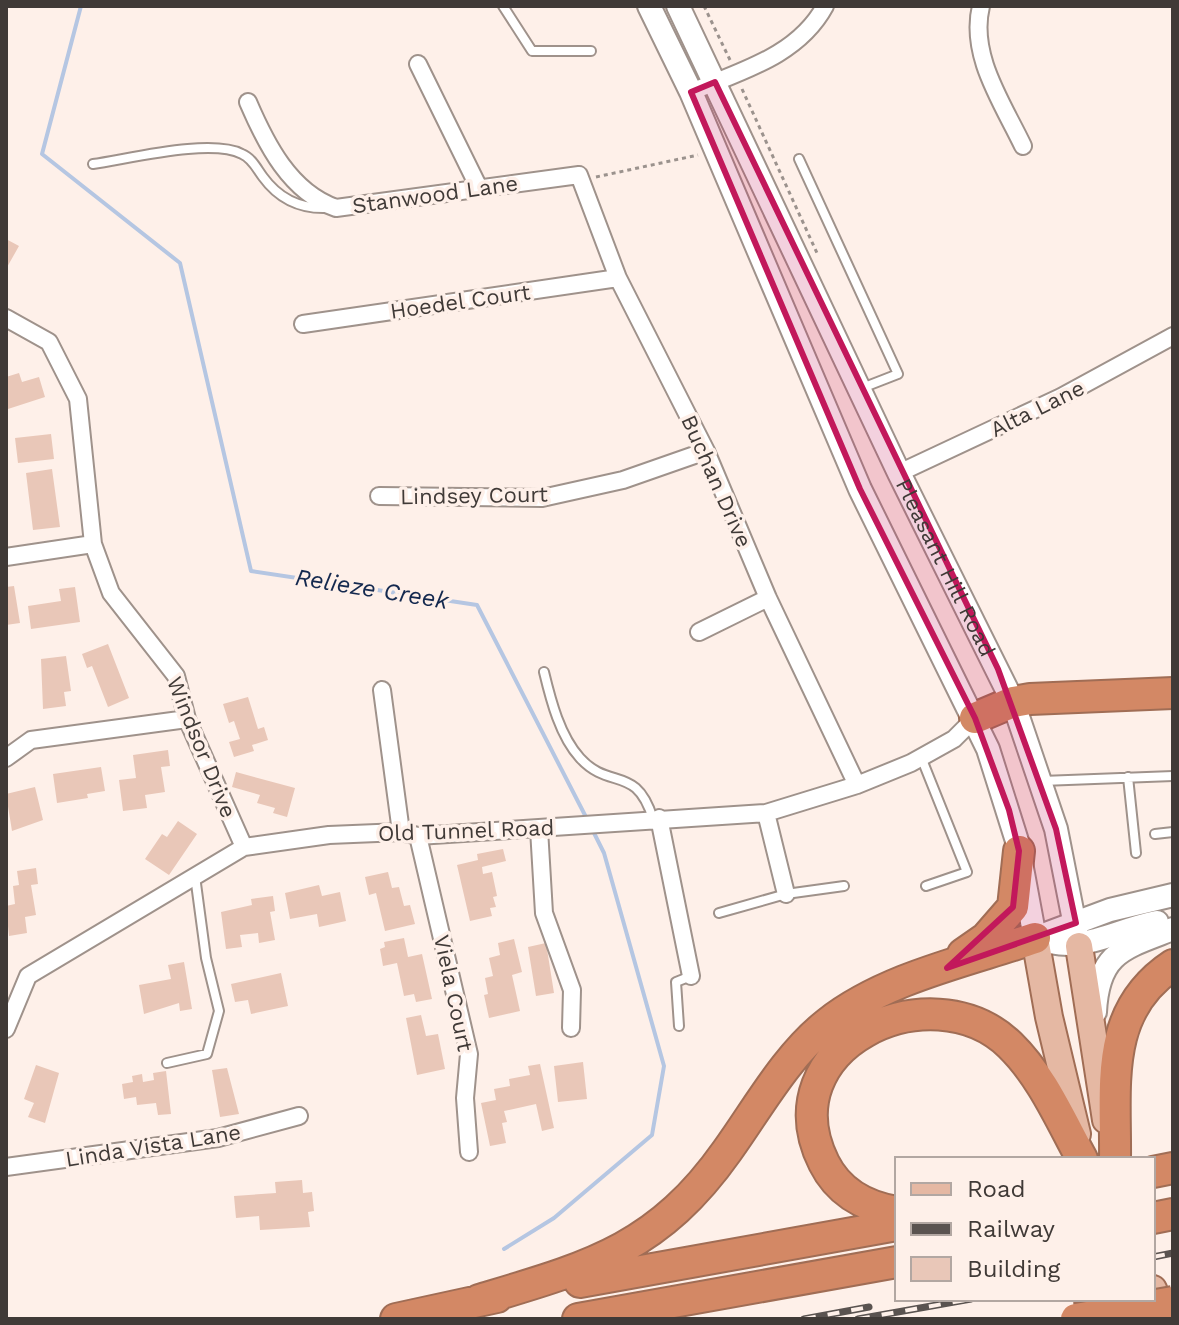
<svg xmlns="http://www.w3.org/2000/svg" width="1179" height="1325" font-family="'Work Sans',sans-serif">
<rect width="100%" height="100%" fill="#fef0e9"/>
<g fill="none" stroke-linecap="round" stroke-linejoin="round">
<path stroke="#b5c6e2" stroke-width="4" d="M81,6l-39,148 138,109 71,308 226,34 111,216
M504,1249l50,-31 98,-83 12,-69 -60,-213 -12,-24"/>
</g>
<path fill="#e9c7b8" d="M6,239l13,7 -13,23z
M19,373l3,9 17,-5 6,20 -37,12 -2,-32z
M51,434l3,25 -36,4 -3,-25z
M52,469l8,58 -27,3 -7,-57z
M14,586l6,37 -14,2v-38z
M75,587l5,35 -49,7 -3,-23 33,-5 -2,-12z
M108,644l21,54 -21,9 -16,-41 -5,2 -5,-14z
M66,656l5,35 -7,1 2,14 -23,3 -2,-50z
M248,697l10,32 6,-2 4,13 -16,5 2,6 -20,6 -5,-15 11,-3 -6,-18 -5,2 -6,-19z
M168,750l2,16 -9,1 4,25 -20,3 2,13 -24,3 -4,-31 17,-2 -3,-23z
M101,767l4,24 -18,3 1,4 -31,5 -4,-29z
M236,772l59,16 -8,29 -14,-4 2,-5 -18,-5 3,-8 -28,-8z
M35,787l8,33 -31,11 -6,-37z
M178,821l19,13 -28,41 -24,-16 17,-25 5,3z
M503,849l3,12 -24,6 1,7 9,-2 5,24 -4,1 3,10 -6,1 2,8 -22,5 -13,-56 21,-5 -1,-6z
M36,868l2,16 -7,1 5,30 -11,2 2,16 -18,3 -3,-30 9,-2 -2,-18 6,-1 -2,-14z
M388,872l4,16 7,-1 5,19 6,-1 5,19 -30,7 -9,-38 -7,2 -4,-18z
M319,885l3,11 18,-4 6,29 -27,6 -2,-13 -27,5 -5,-26z
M273,896l2,15 -5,1 5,28 -16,3 -1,-10 -18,2 2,12 -16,2 -5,-37 31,-7 -1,-6z
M404,938l4,19 14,-3 10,45 -16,3 -2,-8 -10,2 -7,-33 -14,3 -3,-17 5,-2 -1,-5z
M514,939l8,33 -10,3 8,36 -31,7 -5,-23 4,-1 -3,-16 8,-2 -4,-18 11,-3 -2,-12z
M546,943l8,50 -18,3 -8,-49z
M184,962l8,47 -12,2 -1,-8 -35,11 -5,-29 32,-6 -3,-14z
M281,973l7,33 -37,8 -3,-14 -13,2 -4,-18z
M421,1015l5,21 12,-2 7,35 -28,6 -11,-57z
M583,1062l4,37 -29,3 -4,-36z
M540,1064l14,64 -12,3 -6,-27 -32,7 3,11 -5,1 4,20 -16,3 -9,-43 15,-3 -2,-11 16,-3 -1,-7 21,-4 -2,-9z
M36,1065l23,8 -14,50 -17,-6 6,-14 -10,-4z
M227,1068l12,46 -19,3 -8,-47z
M166,1071l5,43 -13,1 -2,-12 -19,2 -1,-8 -12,2 -2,-15 11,-2 -1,-6 10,-2 1,8 11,-2 -1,-7z
M302,1180l1,13 9,-1 2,19 -6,1 2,15 -50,3 -1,-14 -23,2 -2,-22 42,-3 -1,-11z"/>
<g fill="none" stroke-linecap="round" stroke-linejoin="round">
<g stroke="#9f928b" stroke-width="12">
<path id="lane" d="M503,6l29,45h59
M799,159l99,215 -36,14
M93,164c36,-5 118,-26 149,-10 10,4 15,15 21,23 16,22 38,32 64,31
M544,672c7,29 16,64 36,86 30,33 56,6 73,61
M921,757l46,115 -41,14
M1128,777l8,76
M1042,781l131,-5
M1155,834l18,-2
M719,913l67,-19 58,-8
M679,1026l-3,-44 15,-6
M167,1063l40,-9 12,-43 -13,-53 -11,-82"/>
</g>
<g stroke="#9f928b" stroke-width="20">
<path id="street" d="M981,6c-12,49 21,96 42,140
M418,64l61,124
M691,92c50,-21 107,-36 134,-86
M248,102c18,42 42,90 88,106l243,-33 39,103 88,173 62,147 89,187
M6,318l43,24 29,57 15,145 18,49 65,83 11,43 57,128
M303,324l315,-46
M899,473l162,-76 112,-61
M379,496l163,2 81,-18 83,-29
M6,557l87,-13
M699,632l69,-34
M382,690l19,142
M6,758l25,-18 156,-21
M766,813l20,81
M659,818l32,158
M539,829l5,84 28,77 -1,38
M418,836l51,218 -4,44 4,54
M6,1029l22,-53 216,-129 85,-12 72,-3 17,4 348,-23 91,-28 54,-22 43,-24 21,-21
M6,1167l212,-29 81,-22"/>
</g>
<g stroke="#9f928b" stroke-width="26">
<g id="secondary">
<path d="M649,6l42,86 169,397 128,260 29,92 18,97"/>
<path id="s1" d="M678,6l221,467 114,229 43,127 23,117"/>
<path d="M1035,938l75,-28 63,-15"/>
<path d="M1035,938c48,17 76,-7 122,-16"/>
<path d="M1095,1012c3,-60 29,-64 78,-83"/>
</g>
</g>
<g stroke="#a06d55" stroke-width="30">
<path id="primary" d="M1035,938l14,79 28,117
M1079,946l27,174
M1153,1289l11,30"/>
</g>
<g stroke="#a06d55" stroke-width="34">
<path id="highway" d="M975,718l38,-16 17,-3 143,-6
M963,954l23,-16 27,-31 6,-56
M1115,1159c1,-74 -12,-148 58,-194
M1153,1172l20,-4
M897,1212c-31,-5 -58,-19 -73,-49 -58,-116 106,-195 186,-118 32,31 51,76 72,114
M1153,1218l20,-4
M580,1282l317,-57
M479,1300c110,-33 178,-50 248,-149 31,-43 59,-95 101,-128 57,-45 139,-62 207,-85
M396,1319l101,-22
M578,1319l319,-57"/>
</g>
<path stroke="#9b928d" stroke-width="3" stroke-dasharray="4 4" stroke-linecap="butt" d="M704,6l26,54
M742,89l75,164
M596,177l102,-22"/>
<use href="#lane" stroke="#fff" stroke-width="8"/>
<use href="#street" stroke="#fff" stroke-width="16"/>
<use href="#secondary" stroke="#fff" stroke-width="22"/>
<use href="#primary" stroke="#e5b8a3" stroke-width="26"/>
<use href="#highway" stroke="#d38865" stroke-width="30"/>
<g stroke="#5a5350" stroke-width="7">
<path id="rail" d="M1153,1257l20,-4
M804,1319l65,-12
M858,1319l113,-20"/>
</g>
<use href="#rail" stroke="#fef0e9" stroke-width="4" stroke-dasharray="12" stroke-linecap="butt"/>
<g stroke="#a06d55" stroke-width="34" stroke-linecap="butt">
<path id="highway-bridge" d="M1076,1319l97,-17"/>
</g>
<use href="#highway-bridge" stroke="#d38865" stroke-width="30"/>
</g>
<path fill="#c2185b" fill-opacity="0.2" stroke="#c2185b" stroke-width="6" stroke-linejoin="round" d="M715,82l283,587 58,160 20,94 -129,45 66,-61 6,-56 -10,-41 -34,-92 -115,-229 -169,-397z"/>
<g text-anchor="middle" stroke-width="7" stroke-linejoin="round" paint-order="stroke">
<g font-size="22" fill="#403a37" stroke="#fef0e9">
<text transform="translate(435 194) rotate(-8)" y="8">Stanwood Lane</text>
<text transform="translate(460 301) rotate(-8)" y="8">Hoedel Court</text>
<text transform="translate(1037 408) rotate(-26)" y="8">Alta Lane</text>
<text transform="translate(717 481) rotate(66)" y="8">Buchan Drive</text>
<text transform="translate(474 495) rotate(-1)" y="8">Lindsey Court</text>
<text dy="8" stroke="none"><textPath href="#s1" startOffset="622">Pleasant Hill Road</textPath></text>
<text transform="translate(202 747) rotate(68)" y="8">Windsor Drive</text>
<text transform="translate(466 830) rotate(-2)" y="8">Old Tunnel Road</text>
<text transform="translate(454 993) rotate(78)" y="8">Viela Court</text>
<text transform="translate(153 1145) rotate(-9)" y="8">Linda Vista Lane</text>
</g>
<g font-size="24" font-style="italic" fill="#14294f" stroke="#fef0e9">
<text transform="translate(372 589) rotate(9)" y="8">Relieze Creek</text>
</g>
</g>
<rect width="1179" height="1325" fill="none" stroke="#403a37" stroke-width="16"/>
<rect x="895" y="1157" width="260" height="144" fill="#fef0e9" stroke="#b2a7a2" stroke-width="2"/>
<rect x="911" y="1183" width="40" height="12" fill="#e5b8a3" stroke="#b2a7a2" stroke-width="2"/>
<text x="967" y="1197" font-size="24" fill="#403a37">Road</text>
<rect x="911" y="1223" width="40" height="12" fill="#5a5350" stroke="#b2a7a2" stroke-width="2"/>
<text x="967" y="1237" font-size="24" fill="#403a37">Railway</text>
<rect x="911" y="1257" width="40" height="24" fill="#e9c7b8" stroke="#b2a7a2" stroke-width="2"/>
<text x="967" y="1277" font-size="24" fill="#403a37">Building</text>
</svg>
